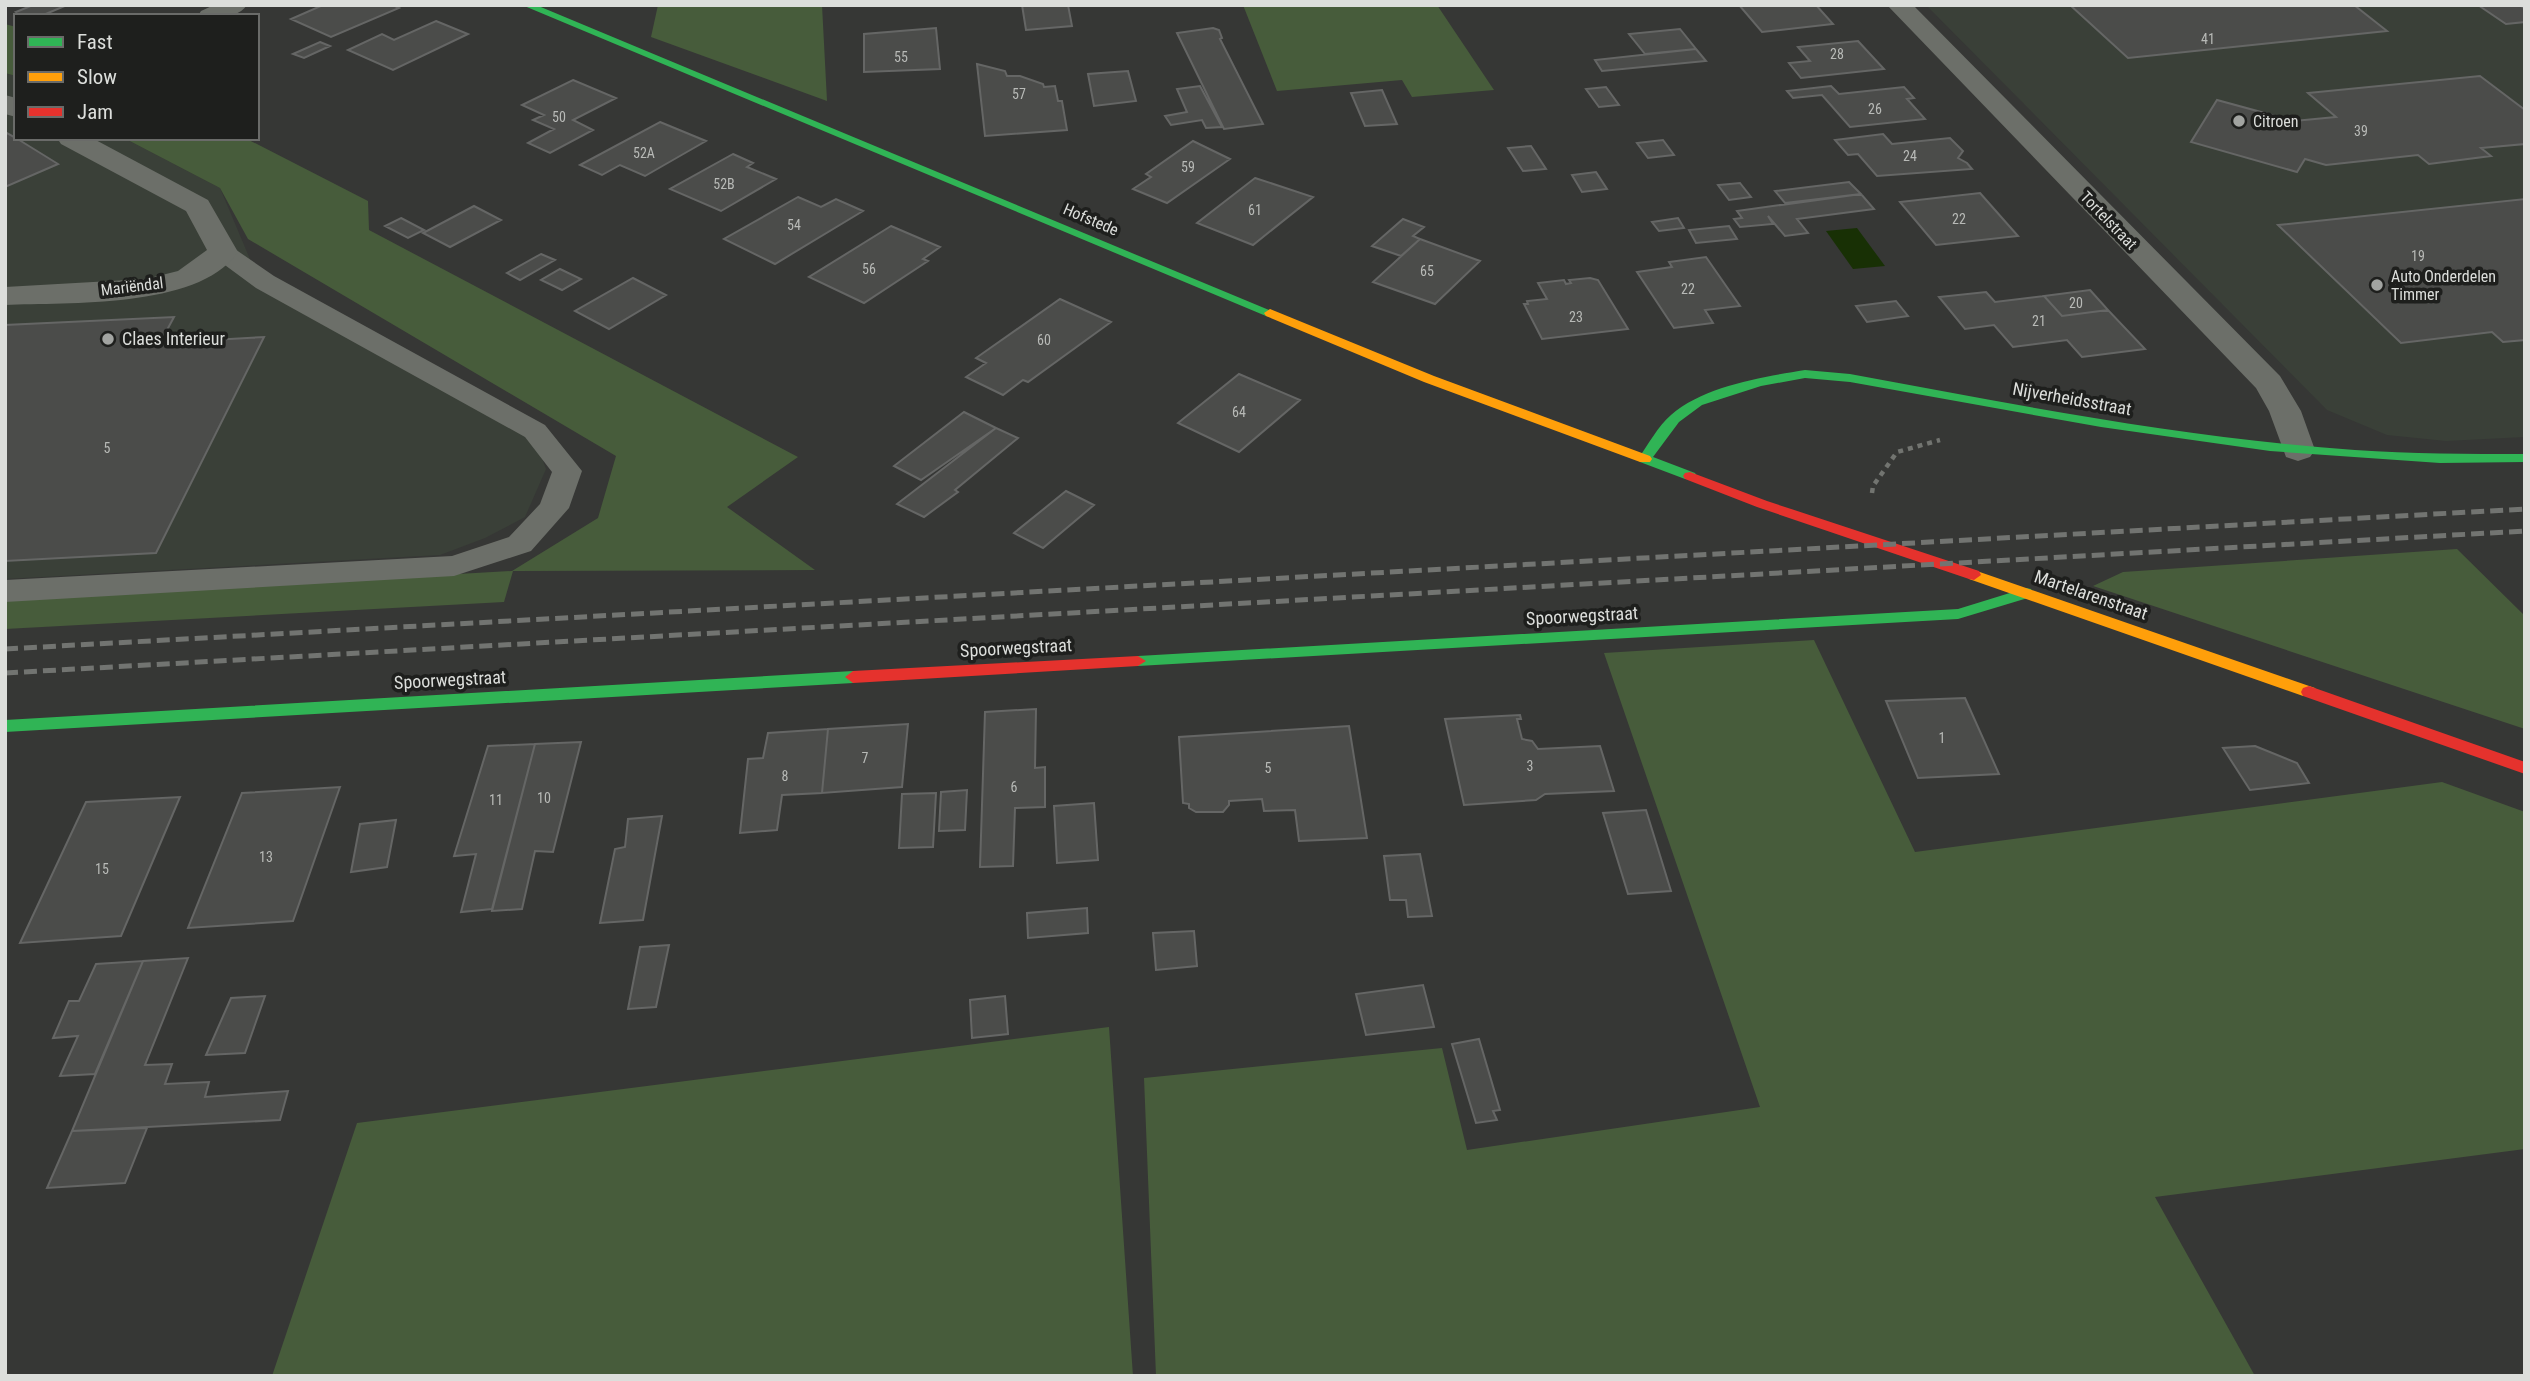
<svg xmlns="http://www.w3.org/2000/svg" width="2530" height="1381" font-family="'Roboto Condensed',sans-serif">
<rect width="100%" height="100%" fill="#363735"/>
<path fill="#3a4038" d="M1926,5h599v432l-79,4 -59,-6 -60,-25z
M5,73l11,3v62h108l96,50 43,102 271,147 12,32 -21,48 -40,21 -45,17 -435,24z"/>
<path fill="#475c3b" d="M658,5h164l5,96 -176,-64z
M1243,5h194l57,85 -82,7 -10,-17 -125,11z
M5,24l11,3v49l-11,-3z
M124,138h121l123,63 1,29 429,227 -71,50 88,63 -302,1 -9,31 -499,27v-29l507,-29 86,-53 18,-62 -368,-217 -28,-51z
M2457,549l68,67v113l-432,-143 30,-14z
M1814,640l101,212 527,-70 83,30v337l-370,48 100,179h-1099l-12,-298 298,-30 25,102 293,-43 -156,-454z
M1109,1027l24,349h-861l85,-253z"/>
<path fill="#183005" d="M1857,228l28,38 -32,3 -27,-38z"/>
<path fill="#4b4c4a" stroke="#656665" stroke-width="2" d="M33,5h34l-26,11h-18l-7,-4z
M323,5h70l6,3 -68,29 -40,-18z
M1022,5h46l4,21 -46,4z
M1739,5h77l17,19 -71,8z
M2070,5h284l33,26 -259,27z
M2478,5h42l5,4v13l-19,2z
M436,21l32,13 -75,36 -45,-20 34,-16 12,6z
M936,28l4,41 -76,3v-38z
M1213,28l6,2 3,8 -2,1 43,85 -39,5 -47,-96z
M1680,29l16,20 -51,5 -16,-20z
M1858,41l26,28 -83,9 -12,-15 21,-2 -12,-14z
M320,42l10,4 -26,12 -11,-4z
M1696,49l10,12 -104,10 -7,-11z
M977,64l28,7 2,5h13l23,8 1,3 11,-1 3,15h4l5,29 -82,6z
M1128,71l8,30 -42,5 -6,-32z
M2480,76l45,34v34l-44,4 10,8 -62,8 -11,-9 -92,10 -21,-6 -8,13 -106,-30 26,-42 77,21 42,-4 -28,-24z
M573,80l43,18 -43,22 20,10 -43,23 -22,-10 26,-14 -21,-9 11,-5 -22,-10z
M1200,86l22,41 -16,1 -4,-8 -31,5 -6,-9 22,-4 -10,-23z
M1831,86l8,8 65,-7 10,11 -7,1 18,20 -75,8 -28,-32 -29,3 -6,-7z
M1606,87l13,18 -20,2 -13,-18z
M1382,90l15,34 -32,2 -14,-33z
M660,122l46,19 -61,35 -25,-11 -18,10 -22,-10z
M5,132l11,6 42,26 -53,23z
M1883,134l9,10 58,-6 13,13 -5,7 9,5 5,6 -95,7 -19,-22 -10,1 -13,-15z
M1663,140l11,15 -26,3 -11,-15z
M1193,141l37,18 -63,44 -34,-14 18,-12 -5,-3z
M1531,146l15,23 -23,2 -15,-23z
M733,154l20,9 -6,4 29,12 -55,32 -51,-22z
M1596,172l11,17 -25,3 -10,-17z
M1255,178l58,19 -60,48 -56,-22z
M1849,182l12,12 -76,9 -10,-12z
M1740,183l11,14 -22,3 -11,-15z
M1980,193l38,43 -82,9 -36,-43z
M1861,194l13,15 -77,10 11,14 -23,3 -17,-20 5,8 -33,3 -6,-8 8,-1 -5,-7z
M798,197l23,10 15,-8 27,12 -88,53 -51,-25z
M2525,199v141l-22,2 -11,-10 -91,11 -123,-118z
M474,206l27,14 -51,27 -27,-14z
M401,218l23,12 -16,8 -23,-12z
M1678,218l6,10 -25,3 -7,-9z
M1403,219l21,8 -11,9 7,3 -19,17 -29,-10z
M891,226l49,21 -17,12 5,2 -64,42 -55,-26z
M1729,226l8,13 -41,4 -7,-13z
M1420,239l60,22 -45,43 -62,-22z
M541,254l14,6 -35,20 -13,-7z
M1706,257l34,49 -35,4 8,13 -39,5 -37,-56 35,-5 -3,-5z
M560,269l21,10 -19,11 -21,-10z
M633,278l33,17 -57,34 -34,-18z
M1590,278l8,2 30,49 -86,10 -18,-35h4l-1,-3 20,-2 -9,-16 26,-3 2,4 5,-1 -2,-3z
M2090,290l18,20 -46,6 -18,-20z
M1986,292l9,10 49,-6 18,20 46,-6 37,39 -63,8 -15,-17 -54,7 -19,-22 -29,4 -26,-32z
M1060,299l51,23 -83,60 -5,-2 -20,15 -37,-18 20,-14 -10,-5z
M1896,301l12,15 -41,6 -11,-16z
M174,317l-14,26 104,-6 -108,216 -151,8v-236z
M1239,374l61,26 -61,52 -61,-29z
M964,412l32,16 -75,52 -27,-14z
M996,428l22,10 -63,52 3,2 -34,25 -27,-13z
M1066,491l28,14 -51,43 -29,-15z
M1965,698l34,76 -81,4 -32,-77z
M1036,709l-1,59 10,-1v40l-30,1 -2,58 -33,1 5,-155z
M1520,715l1,4h-4l5,20 10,2 6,8 62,-3 14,45 -69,3 -9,6 -72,5 -19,-86z
M908,724l-6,63 -80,6 6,-64z
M1349,726l18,112 -68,3 -4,-31 -31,1 -2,-12 -33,2v4l-6,7h-27l-7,-4v-4l-6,-1 -4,-66z
M828,729l-6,64 -40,2 -5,35 -37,3 8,-74 15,-1 5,-25z
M581,742l-28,110 -18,-1 -13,58 -30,2 43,-167z
M535,744l-43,165 -31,3 15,-58 -22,2 34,-110z
M2255,746l42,17 12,20 -59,7 -27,-42z
M340,787l-47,134 -105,7 54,-135z
M967,790l-2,40 -26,1 2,-39z
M936,793l-3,54 -34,1 3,-54z
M180,797l-59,139 -101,7 66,-141z
M1094,803l4,57 -41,3 -3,-57z
M1646,810l25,81 -43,3 -25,-81z
M662,816l-19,104 -43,3 15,-74 10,-2 3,-28z
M396,820l-9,47 -36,5 9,-48z
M1420,854l12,62 -24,1 -2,-17h-16l-6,-44z
M1087,908l1,25 -60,5 -1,-25z
M1194,931l3,35 -41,4 -3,-37z
M669,945l-13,62 -28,2 12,-62z
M188,958l-43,107 27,-1 -7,20 44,-2 -4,15 83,-6 -8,29 -208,11 71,-170z
M143,961l-48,113 -35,2 18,-40 -25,2 16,-37h10l17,-37z
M1423,985l11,42 -68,8 -10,-41z
M265,996l-20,57 -39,2 25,-57z
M1005,996l3,38 -36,4 -2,-38z
M1479,1039l21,71 -7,1 4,9 -21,3 -24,-79z
M147,1128l-22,55 -78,5 25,-57z"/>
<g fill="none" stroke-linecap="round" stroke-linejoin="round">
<path stroke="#727470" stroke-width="4.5" stroke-dasharray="5 5" stroke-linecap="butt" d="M1872,493l1,-7 24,-34 43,-12"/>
<path fill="#6c6f69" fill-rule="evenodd" d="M223,244l9,3 42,29 271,149 37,46 -13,37 -38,43 -77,25 -449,26v-22l447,-24 57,-19 31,-33 12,-32 -27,-35 -269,-149 -42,-31 -4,-5 4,-5z"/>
<path fill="#6c6f69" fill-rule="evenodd" d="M214,5h33c-10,15 -33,11 -49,11l3,-5z
M1887,5h26l367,371 21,35 14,39 -5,7 -12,4 -12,-4 -17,-46 -13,-23z
M5,95l11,3v19l-11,-3z
M57,138h35l116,62 30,52c-39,57 -169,50 -233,53v-18l141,-8 32,-8 29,-21 -21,-39 -125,-67z"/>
<path fill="#30b455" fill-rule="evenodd" d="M522,5h14l740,308 -6,4 -4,-1z
M1805,370l45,4c167,31 335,64 505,76 56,4 113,4 170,4v8l-85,1 -170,-12 -169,-24 -251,-45 -45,-4 -44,8 -59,19 -23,17 -26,35 42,16 2,3 -2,3h-10l-45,-17 -2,-3c10,-14 20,-33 33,-44 33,-29 92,-38 134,-45z
M2026,588l5,1 2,4 -2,4 -73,22 -820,47 -8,-5 8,-5 820,-47z
M853,671l8,6 -8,6 -848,49v-12z"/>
<path fill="#ff9f0a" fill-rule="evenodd" d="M1270,309l164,67 216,80 2,3 -2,3h-10l-216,-80 -158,-66 -2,-3z
M1974,570l341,118 2,4 -2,4h-12l-334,-117 -2,-4z"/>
<path fill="#e5322d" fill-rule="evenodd" d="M1690,472l77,29 212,70 2,4 -7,5 -5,-1 -212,-72 -72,-28 -2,-3 2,-3z
M1138,656l8,5 -8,5 -285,17 -8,-6 8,-6z
M2309,686l216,76v12l-222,-78 -2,-4 2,-4z"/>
<path stroke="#727471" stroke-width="5" stroke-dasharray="13 6" stroke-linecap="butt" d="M5,649l2520,-140
M5,673l2520,-142"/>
</g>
<g fill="#a2a4a1" stroke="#1e1f1d" stroke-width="2.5">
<circle cx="2239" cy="121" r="7"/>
<circle cx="2377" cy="285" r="7"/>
<circle cx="108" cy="339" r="7"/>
</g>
<g text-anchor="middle" stroke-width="7" stroke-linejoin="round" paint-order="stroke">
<g font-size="14" fill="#b8bab7">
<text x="2208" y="44">41</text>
<text x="1837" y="59">28</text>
<text x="901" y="62">55</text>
<text x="1019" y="99">57</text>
<text x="1875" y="114">26</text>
<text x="559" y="122">50</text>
<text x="2361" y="136">39</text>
<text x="644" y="158">52A</text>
<text x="1910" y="161">24</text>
<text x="1188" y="172">59</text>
<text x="724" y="189">52B</text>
<text x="1255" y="215">61</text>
<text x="1959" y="224">22</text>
<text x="794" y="230">54</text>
<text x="2418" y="261">19</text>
<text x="869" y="274">56</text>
<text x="1427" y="276">65</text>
<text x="1688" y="294">22</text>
<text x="2076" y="308">20</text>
<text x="1576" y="322">23</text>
<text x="2039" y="326">21</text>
<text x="1044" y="345">60</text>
<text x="1239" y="417">64</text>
<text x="107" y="453">5</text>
<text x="1942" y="743">1</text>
<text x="865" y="763">7</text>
<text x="1530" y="771">3</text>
<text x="1268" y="773">5</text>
<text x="785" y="781">8</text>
<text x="1014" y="792">6</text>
<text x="544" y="803">10</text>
<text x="496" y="805">11</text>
<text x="266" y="862">13</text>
<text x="102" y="874">15</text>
</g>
<g font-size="16" fill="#dcdedb" stroke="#1e1f1d" text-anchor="start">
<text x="2253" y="127">Citroen</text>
<text x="2391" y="282">Auto Onderdelen<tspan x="2391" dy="18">Timmer</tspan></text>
</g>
<g font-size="16" fill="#dcdedb" stroke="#1e1f1d">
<text transform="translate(1091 219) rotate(23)" y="6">Hofstede</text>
<text transform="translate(2109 220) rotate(46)" y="6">Tortelstraat</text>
<text transform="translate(132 286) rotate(-7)" y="6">Mariëndal</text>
</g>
<g font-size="18" fill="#dcdedb" stroke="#1e1f1d" text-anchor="start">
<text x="122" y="345">Claes Interieur</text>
</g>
<g font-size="18" fill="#dcdedb" stroke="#1e1f1d">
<text transform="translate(2072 399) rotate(10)" y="6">Nijverheidsstraat</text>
<text transform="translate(2091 595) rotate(19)" y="6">Martelarenstraat</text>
<text transform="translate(1582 616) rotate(-3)" y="6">Spoorwegstraat</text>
<text transform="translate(1016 648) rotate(-3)" y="6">Spoorwegstraat</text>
<text transform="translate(450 680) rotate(-3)" y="6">Spoorwegstraat</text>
</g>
</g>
<rect width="2530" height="1381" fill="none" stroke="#dcdedb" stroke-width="14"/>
<rect x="14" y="14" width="245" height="126" fill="#1e1f1d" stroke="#6a6b69" stroke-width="2"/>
<rect x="28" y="37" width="35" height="10" fill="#30b455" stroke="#6a6b69" stroke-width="2"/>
<text x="77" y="49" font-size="21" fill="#dcdedb">Fast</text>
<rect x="28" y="72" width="35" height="10" fill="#ff9f0a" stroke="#6a6b69" stroke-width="2"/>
<text x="77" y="84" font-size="21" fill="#dcdedb">Slow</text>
<rect x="28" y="107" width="35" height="10" fill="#e5322d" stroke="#6a6b69" stroke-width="2"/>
<text x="77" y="119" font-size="21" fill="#dcdedb">Jam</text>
</svg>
